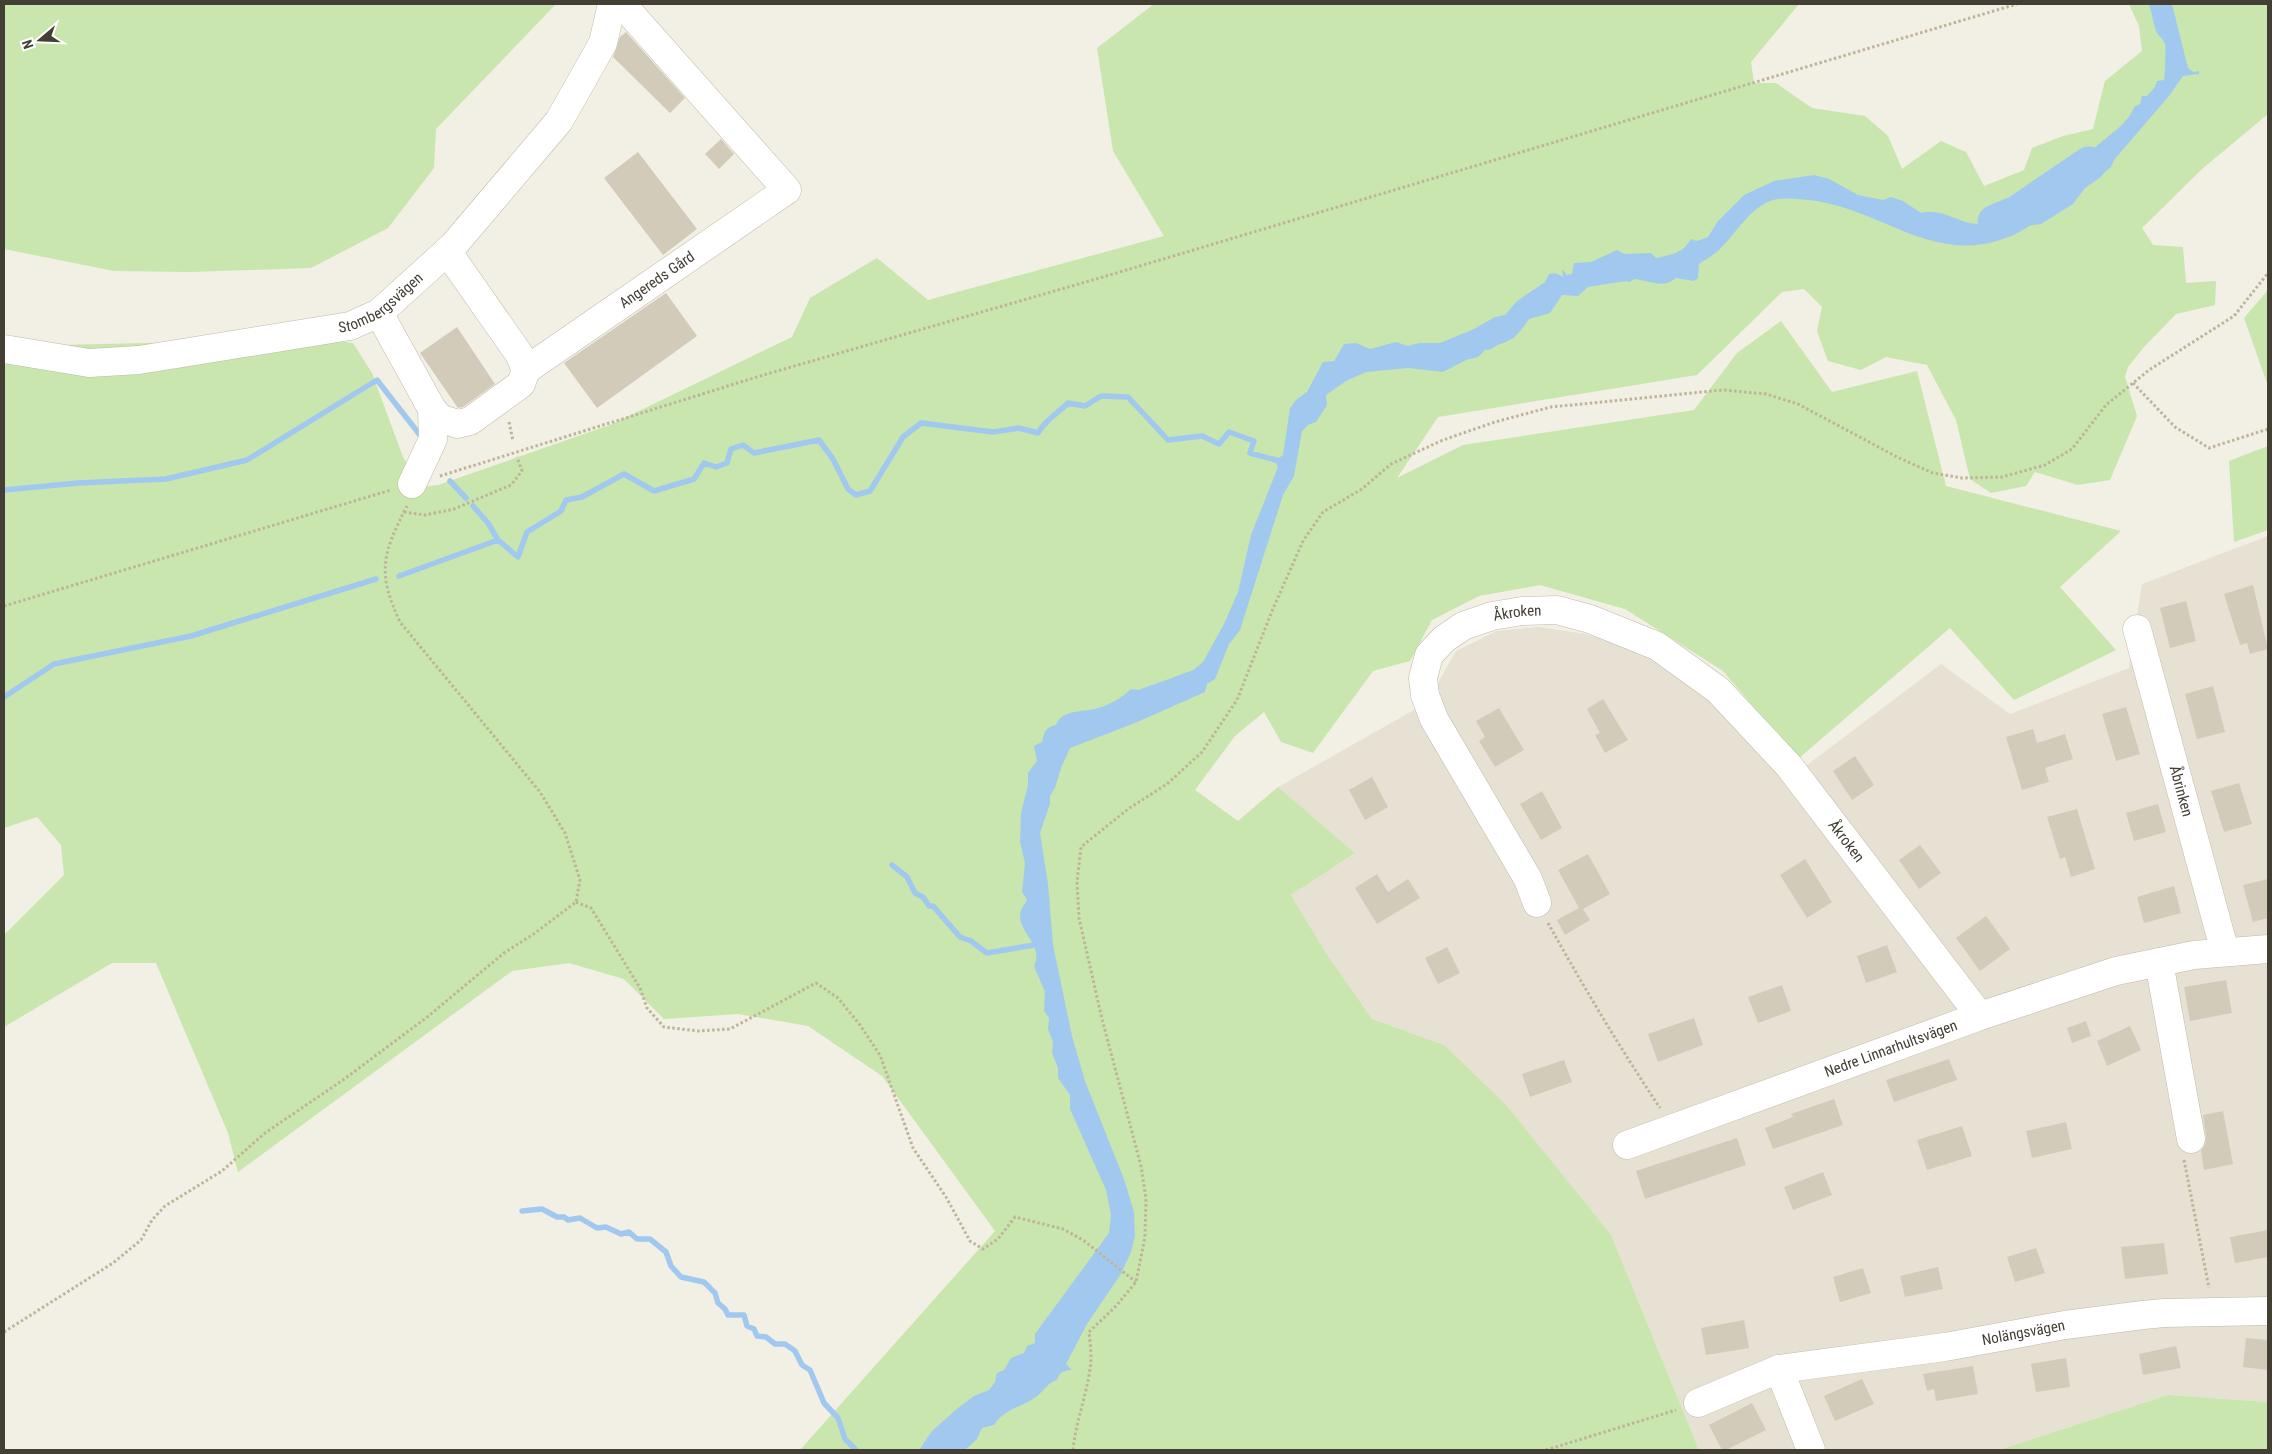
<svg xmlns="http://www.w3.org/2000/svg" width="2272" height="1454" font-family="'Roboto Condensed',sans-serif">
<rect width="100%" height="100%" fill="#f2efe4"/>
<path fill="#e6e1d3" d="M2268,536v866l-100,-7 -169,55h-300l-88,-215 -167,-190 -72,-26 -46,-66 -35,-58 64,-42 -77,-66 136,-77 23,-25 19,-34 41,-20 42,-4 46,7 40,11 46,21 47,39 68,76 155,-117 69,50 119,-46 13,-84z"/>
<path fill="#c8e6ad" d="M4,4h552l-120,125 -2,39 -46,60 -77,40 -121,4 -76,-1 -110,-22z
M1154,4h645l-48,58 3,21h22l36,25 53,8 23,20 14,33 39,-28 25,11 18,34 40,-16 8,-22 31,-12 30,-7 12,-48 37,-30 -3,-25 -10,-22h139v110l-66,55 -60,59 11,17 30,2 3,36 30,-2 -1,24 -39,9 -32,33 -16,20 -3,10 12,39 -27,64 -32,5 -43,-13 -9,14 -35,7 -21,-14 -14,-59 -29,-55 -41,-8 -25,13 -33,-9 -11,-30 5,-24 -18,-18 -22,3 -85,83 -259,42 -41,61 66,-33 231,-35 43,-57 44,-32 51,71 85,-21 29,115 175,45 -61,56 56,63 -102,50 -64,-72 -152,131 -75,-88 -98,-62 -85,-24 -61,11 -47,24 -22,41 -37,10 -60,82 -32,-11 -17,-30 -29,24 -40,54 43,31 40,-34 77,66 -64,42 35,58 46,66 72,26 62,60 105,130 88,215h-899l195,-219 -113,-155 -74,-50 -70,-12 -74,5 -40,-40 -55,-16 -57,8 -274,201 -10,-39 -72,-170h-44l-108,64v-92l60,-60 -3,-30 -24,-28 -33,11v-492l11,10 304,-7 34,4 19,30 31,84 19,30 16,-2 172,-60 182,-88 18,-39 67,-40 51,42 236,-64 -51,-85 -16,-103z
M2268,290v96l-24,-68z
M2268,446v84l-34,12 -5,-81z
M2168,1395l100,7v48h-269z"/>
<path fill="#a1c9ef" d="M2149,4h23l16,64 5,4 6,-1v3l-16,2 -14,20 -55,64 -3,7 -26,21 -12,16 -32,20 -14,2c-6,7 -18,11 -27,14 -71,23 -124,-34 -192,-40 -11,-1 -24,-3 -35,0 -23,7 -38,35 -55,51 -6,5 -13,9 -19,13l-1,14 -4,3 -18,-3c-13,11 -25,3 -41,1l-6,3 -3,-1 -38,6 -10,9 -16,-1 -12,18 -21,6c-8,11 -13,20 -26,24 -9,2 -8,7 -18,7l-7,7 -12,3 -23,12 -35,-4 -42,4 -20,9 -20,14 1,10 -11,17 -8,3 -6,6 -8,45 -11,19 -43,135 -11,14 -14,35 -8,5 -2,8 -70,31 -65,25 -9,20 -6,20 -5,8v8l-10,29 8,51 5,61 19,91 13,45 39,98 10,33 1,24 -4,16 -10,22 -34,50 -21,40 6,6c-9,1 -12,1 -15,10 -10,3 -13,11 -21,17 -14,10 -32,12 -42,28l-12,3 -5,11 -12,11h-46l13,-19 26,-23 16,-12 15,-6 6,-8 2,-9 7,-3 7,-12 13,-5 3,-7 8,-3v-9l74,-101 2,-18 -5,-25 -36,-81v-14l-12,-17v-10l-6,-15 1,-11 -5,-13 1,-11 -5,-7 1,-19 -11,-26c11,-22 -20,-36 -13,-56 1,-3 5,-7 6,-10l-5,-8 3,-29 -5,-21 1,-29 7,-28v-12l9,-12 -3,-15 8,-4c2,-9 3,-15 14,-17 6,-17 30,-12 45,-18 10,-3 22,-10 30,-18l7,1 34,-12 21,-8 10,-8 21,-38 14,-32 13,-57 27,-68 -3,-6 8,-6 7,-47 6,-8 11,-8 16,-30 11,-1 10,-17 12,-1 14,6 26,-7 12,4 11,-3h21l34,-14 21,-12 10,-2 12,-14 28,-19 4,-8 6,-1 8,4 -1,-8 5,6 5,-1 2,-11 17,-1 26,-12 8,4 26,-1 5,5c17,-4 26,-4 35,-19l6,2 11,-4 10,-16 26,-26 30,-14 40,-6 15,4 29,16 25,5 8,-3 12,4 18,12c30,-8 50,27 81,2l48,-20 1,-12 12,-3c4,-7 9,-8 15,-13 8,-6 13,-17 21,-23 12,-10 30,-22 35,-37l6,-3 2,-8h5l8,-9 2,-6 7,-1c1,-5 2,-32 1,-36 -2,-6 -7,-8 -9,-13 -3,-8 -4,-18 -7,-27z"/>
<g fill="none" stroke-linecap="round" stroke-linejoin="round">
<path stroke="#a1c9ef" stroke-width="5.5" d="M450,481l16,17
M4,490l74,-7 88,-4 81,-19 130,-80 43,55
M473,506l15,17 10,17
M399,576l99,-36 20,17 9,-25 34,-21 5,-11 16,-3 42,-23 30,17 40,-12 10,-16 12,4 11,-4 4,-14 12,-4 11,8 65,-13 14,19 15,30 8,6 14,-4 33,-54 18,-14 72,9 26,-4 19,5c7,-13 20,-20 30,-30l17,3 16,-10 27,1 40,43 34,-4 17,8 10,-12 25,9 -4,12 33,9
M4,697l50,-33 137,-28 185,-57
M892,865l15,12 8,16 8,4 6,9h4l27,31 11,4 16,12 53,-9
M522,1211l20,-2 15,8h7l4,3 12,-2 17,10 9,-1 15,7 8,-2 8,7h13l16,13 5,14 10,11 23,5 11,11 3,10 7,6 3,6h16l3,11 7,3 3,7 9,1 9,7h10l10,7 7,14 8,5 14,33 14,15 7,21 11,11"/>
<path stroke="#a1c9ef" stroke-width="35" d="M1995,222l22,-9 72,-49"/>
</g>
<path fill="#d3cbba" d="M626,32l59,66 -15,15 -57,-56 7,-20z
M721,139l13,15 -15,15 -14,-15z
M638,152l59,77 -34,26 -59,-77z
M666,293l31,43 -100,72 -33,-45z
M457,327l38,57 -32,23 -5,1 -38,-55z
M2253,585l15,64 -18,5 -3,-11 -7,2 -16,-51z
M2186,601l10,40 -26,7 -10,-40z
M2213,686l12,46 -28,7 -12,-45z
M1603,699l25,41 -23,13 -10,-18 5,-2 -13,-24z
M2126,707l14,47 -24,7 -14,-47z
M1499,708l25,42 -29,17 -16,-26 6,-4 -9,-16z
M2033,729l4,14 28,-9 8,25 -28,9 4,14 -27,8 -16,-53z
M1855,756l19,29 -22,15 -19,-29z
M1372,777l16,30 -23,13 -16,-30z
M2239,783l13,41 -28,8 -13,-41z
M1542,791l20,37 -21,12 -21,-36z
M2158,804l8,28 -32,9 -8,-28z
M2077,809l18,60 -24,8 -6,-20 -5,2 -13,-42z
M1920,845l21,28 -22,16 -20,-29z
M1588,854l22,40 -27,15 7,11 -25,15 -8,-15 22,-12 -21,-38z
M1805,859l27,43 -25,16 -27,-43z
M1377,874l11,18 20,-13 12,19 -43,26 -22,-36z
M2268,879v39l-15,4 -10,-37z
M2174,886l7,27 -37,10 -7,-26z
M1986,916l24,33 -30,22 -24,-33z
M1887,945l10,27 -31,11 -9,-27z
M1447,947l13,26 -22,11 -13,-26z
M2226,980l6,33 -42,8 -6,-34z
M1782,985l9,26 -33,12 -10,-26z
M1694,1018l9,27 -45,17 -10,-28z
M2086,1021l5,15 -19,7 -5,-15z
M2130,1026l11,24 -34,16 -10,-25z
M1949,1059l8,21 -63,22 -8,-22z
M1564,1060l8,22 -42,15 -8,-23z
M1834,1099l9,26 -70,24 -8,-21 28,-11 -2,-3z
M2223,1111l10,53 -29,6 -3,-19 4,-6 1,-8 -3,-22z
M2066,1122l6,27 -40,9 -6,-27z
M1962,1126l10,30 -45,14 -10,-30z
M1737,1138l9,27 -101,34 -9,-28z
M1823,1172l9,23 -39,15 -9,-23z
M2268,1230v27l-33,6 -5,-26z
M2164,1243l4,31 -43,5 -4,-32z
M2036,1248l9,25 -30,9 -8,-25z
M1938,1267l5,22 -38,8 -5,-21z
M1863,1268l8,25 -31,9 -7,-25z
M1744,1320l5,28 -43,7 -5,-27z
M2246,1338l22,2v30l-25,-3z
M2176,1346l5,22 -38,7 -4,-21z
M2066,1358l4,29 -34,5 -5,-28z
M1973,1366l5,28 -42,7 -2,-12 -7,2 -4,-17z
M1862,1379l12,25 -39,17 -11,-25z
M1752,1403l14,27 -40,20h-4l-13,-25z"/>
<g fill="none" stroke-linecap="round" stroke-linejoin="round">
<g stroke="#c0baaa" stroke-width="29">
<g id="minor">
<path d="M379,313l53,96 9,10 17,5 12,-3 51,-37 5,-14 -7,-16 -72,-103"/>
<path id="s1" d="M4,349l85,14 50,-3 211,-34 29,-13 74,-67 106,-125 44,-78 9,-39"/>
<path id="s2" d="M526,370l261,-180 -165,-186"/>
<path d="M412,484l21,-45 -1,-30"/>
<path id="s3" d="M2137,629l88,323"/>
<path id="s4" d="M1537,903l-9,-24 -94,-160 -9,-24 -2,-17 6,-23 15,-16 19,-13 29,-10 30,-5 35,-1 33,9 67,27 61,44 71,76 191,250"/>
<path d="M2159,962l32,177"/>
<path id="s5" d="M1627,1145l353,-129 136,-45 78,-16 74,-6"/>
<path d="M1779,1369l32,81"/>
<path id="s6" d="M1698,1403l81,-34 166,-22 120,-22 78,-10 21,-2 104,-2"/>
</g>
</g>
<path stroke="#bfb499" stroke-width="3" stroke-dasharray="2.5 2.5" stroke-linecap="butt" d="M2133,383l42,44 34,21 59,-19
M509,422l4,19
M440,476l320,-100 343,-99 914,-273
M404,512l21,3 29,-6 57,-24 11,-14 -5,-14
M4,606l387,-116
M576,902l15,6 49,80 7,20 17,19 34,4 32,-2 86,-46 22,15 22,27 20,30 33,93 33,49 24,44 13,8 15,-10 17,-22 48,12 20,11 53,42
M1548,923c35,63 72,125 112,185
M2184,1160l25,128
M4,1332l109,-69 28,-23 11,-20 13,-14 57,-35 43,-38 78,-53 83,-62 78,-65 31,-20 41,-31 4,-22 -15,-47 -25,-41 -140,-170c-23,-49 -18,-68 7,-116
M1073,1450c3,-31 16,-60 18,-91 0,-9 -1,-19 -2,-27l27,-26 20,-24 9,-45 1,-38 -5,-33 -39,-147 -23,-101 -2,-36 4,-35 47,-38 39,-25 35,-32 35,-52 35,-89 31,-70 20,-29 39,-23 29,-25 52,-24 52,-18 56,-15 172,-17 43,4 32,10 101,54 34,15 29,5 40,-1 43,-12 27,-16 34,-44 43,-35 85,-54 34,-43
M1546,1450l130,-40"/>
<use href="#minor" stroke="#fff" stroke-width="28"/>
</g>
<g text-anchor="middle" stroke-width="4" stroke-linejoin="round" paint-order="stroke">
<g font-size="15" fill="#443f34" stroke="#fff">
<text dy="5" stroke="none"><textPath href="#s2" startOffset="159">Angereds Gård</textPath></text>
<text dy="5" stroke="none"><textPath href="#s1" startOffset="388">Stombergsvägen</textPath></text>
<text dy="5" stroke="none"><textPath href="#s4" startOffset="379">Åkroken</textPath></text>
<text dy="5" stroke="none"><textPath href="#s3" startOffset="168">Åbrinken</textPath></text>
<text dy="5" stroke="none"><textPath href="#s4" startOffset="799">Åkroken</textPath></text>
<text dy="5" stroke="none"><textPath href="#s5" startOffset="281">Nedre Linnarhultsvägen</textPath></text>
<text dy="5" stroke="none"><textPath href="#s6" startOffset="335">Nolängsvägen</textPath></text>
</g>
</g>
<rect width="2272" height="1454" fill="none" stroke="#443f34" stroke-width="10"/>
<g transform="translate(40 40) rotate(251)" stroke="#ffffff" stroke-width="4" paint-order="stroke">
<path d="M0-4L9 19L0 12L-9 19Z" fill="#443f34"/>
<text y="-8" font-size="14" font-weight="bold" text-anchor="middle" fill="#443f34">N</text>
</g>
</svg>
